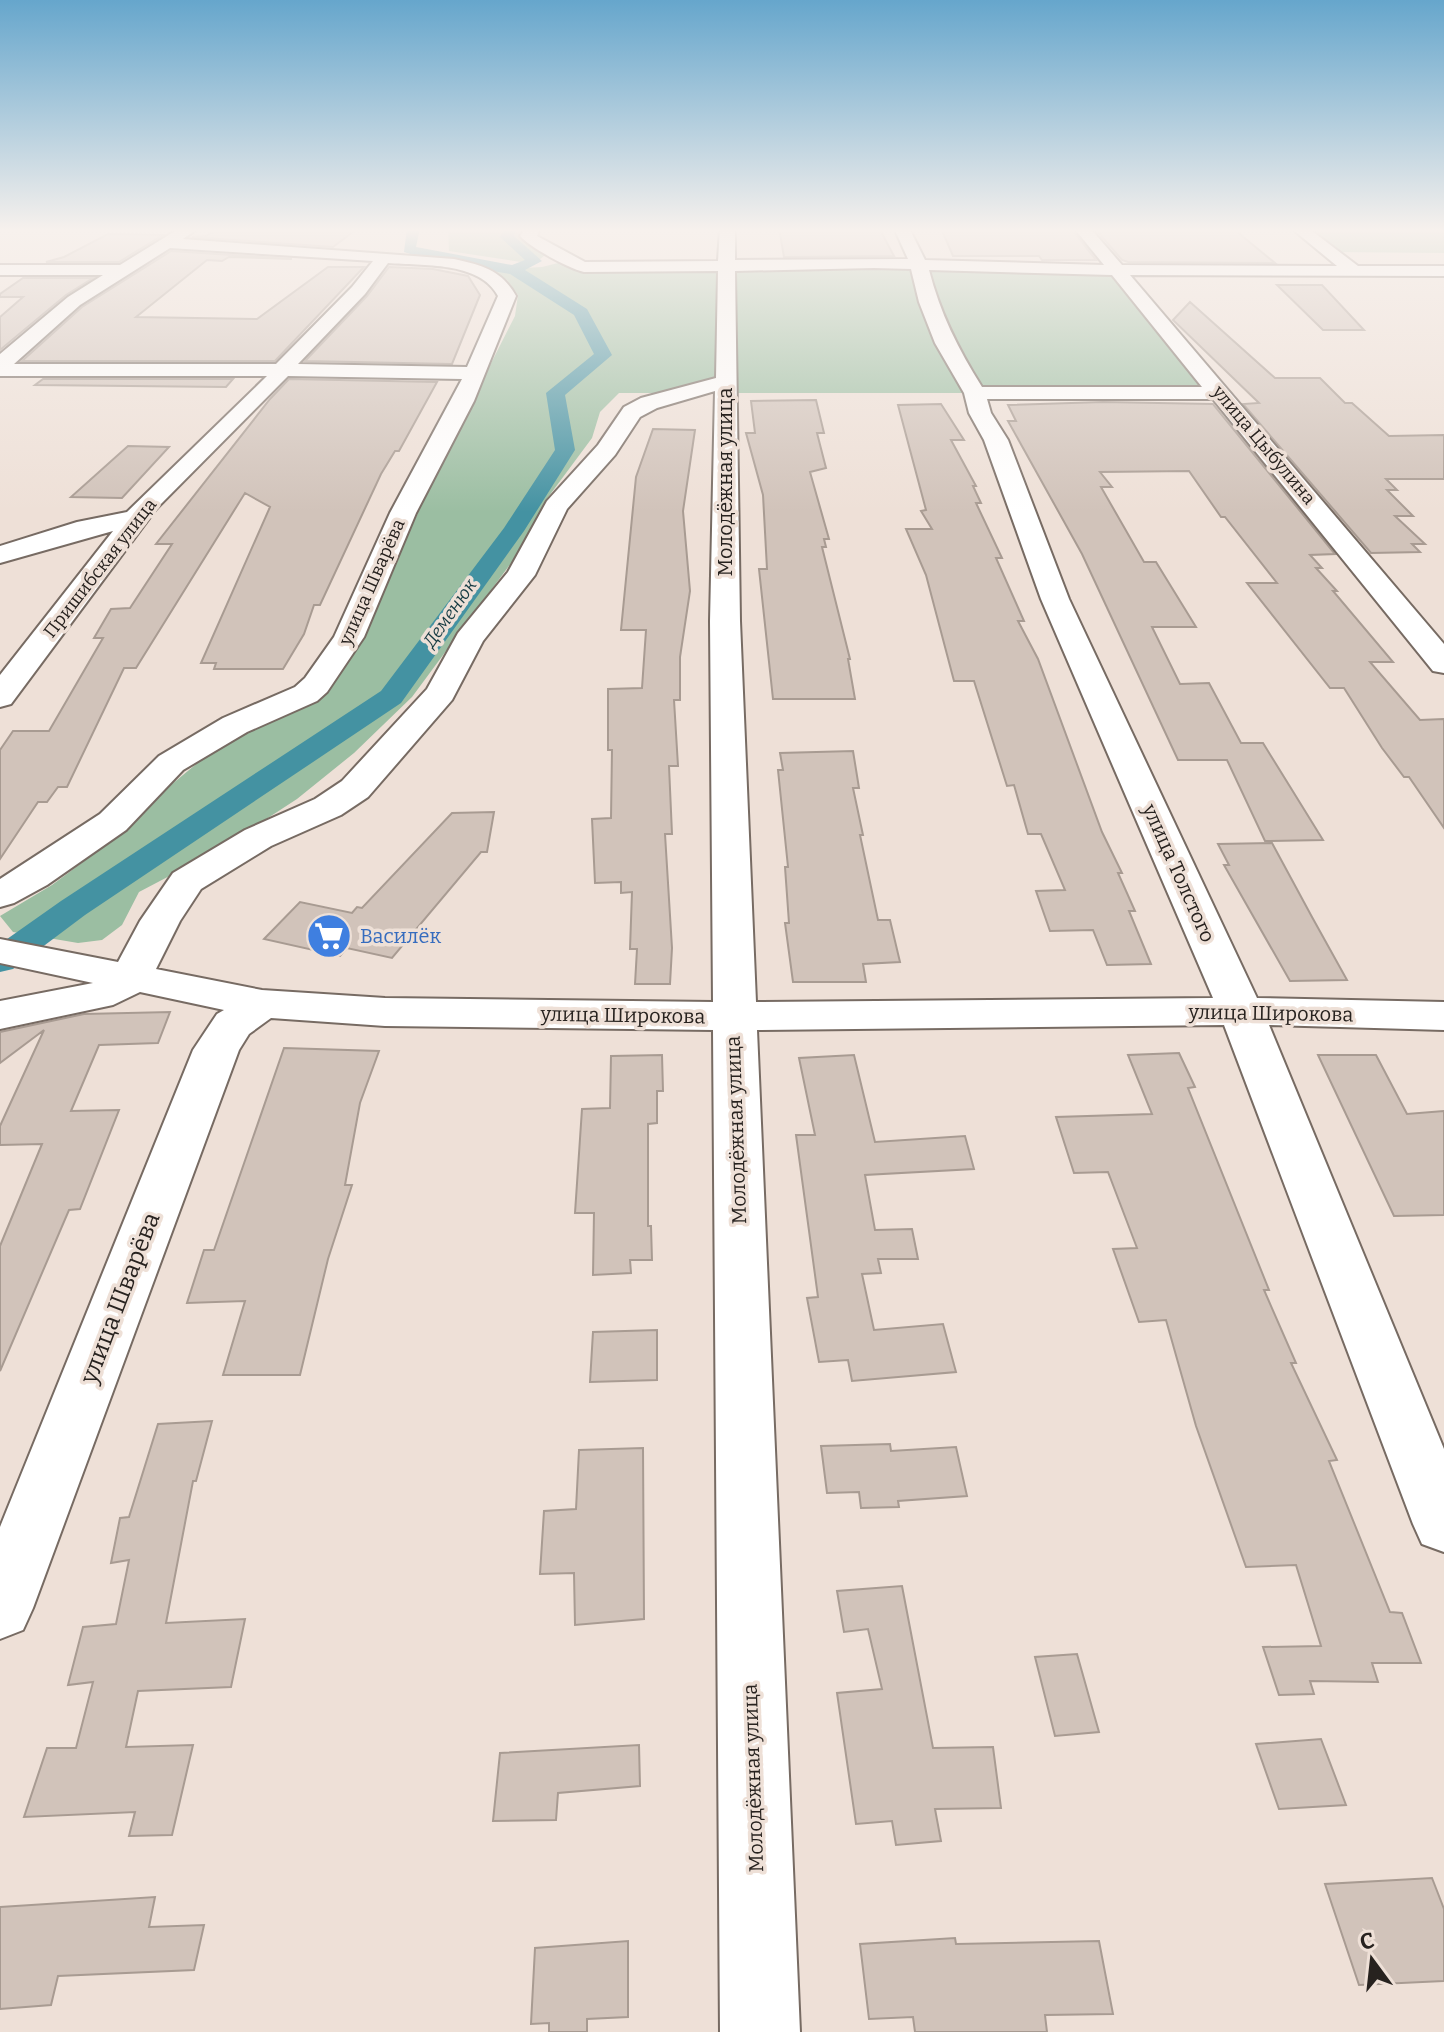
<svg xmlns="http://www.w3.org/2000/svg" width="1444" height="2032" font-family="Bitter,serif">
<rect width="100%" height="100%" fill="#eee0d7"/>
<path fill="#9bbea2" d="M448,228h78l-2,6 26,17 -16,13 -85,-13z
M1299,228h145v25l-113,-1z
M566,261l13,6 536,2 107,124h-603l-19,19 -8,26 -46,62 -20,43 -114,154 -58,56 -57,46 -80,52 -78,41 -17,33 -20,15 -24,3 -65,-11 -13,-16 52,-31 82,-61 37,-39 59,-49 70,-27 28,-20 45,-79 75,-162 67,-132 3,-21 -11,-15 -17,-10 52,-3z"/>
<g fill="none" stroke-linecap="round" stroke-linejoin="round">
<path fill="#4492a2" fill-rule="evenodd" d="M407,228h13l-4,19 96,18 13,-5 -25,-23 5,-9h12l-3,8 28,25 -17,9 62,39 25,46 -47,40 10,55 -51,81 -123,172 -316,212 -72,54 -13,3v-28l61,-43 320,-210 123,-163 51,-78 -9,-57 48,-39 -20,-39 -64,-41 -81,-14 -25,-8z"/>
</g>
<path fill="#d1c3ba" stroke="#a89b92" stroke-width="2" d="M220,228h138l-25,19 -141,-10 14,-1z
M779,228h100l15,28 -110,1z
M941,228h114l4,3h14l23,29h-54l-3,-4h-86z
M1097,231h139l39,32 -147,-1 -6,-2z
M108,234l55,1 -44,27h-73l18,-5z
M171,251l121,8 -63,-2 -7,4 -15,-1 -71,57 121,2 71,-52h36l-89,94h-253l60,-54z
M389,267l44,2 35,7 12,19 -28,69 -147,-3 62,-65z
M23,278h70l-27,17 -66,55v-33l23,-20h-23v-3z
M1277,285h45l42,45h-41z
M1190,302l85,76h45l25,25h7l37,33 55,-1v44h-58l11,11h-10l26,26h-18l30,28h-13l8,8 -49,1 -128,-149 16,-1 -86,-83z
M43,379h190l-7,8 -191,-2z
M289,379l148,3 -38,69h-4l-14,23 -61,131h-6l-10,29 -21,35h-69l2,-6h-15l69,-156 -25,-14 -109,175h-12l-57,119h-9l-11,15h-9l-38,57v-109l13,-19h36l54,-93h-9l17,-29 19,-1 42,-64h-16l114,-145z
M816,400l8,33h-7l9,35 -16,4 19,67h-5l2,8h-4l28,112h-2l7,40h-82l-14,-130h8l-4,-74 -17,-62h9l-4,-32z
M1103,402l110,2 122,150 -25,1 12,13h-6l21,23h-4l60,71h-23l50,58 24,-1v109l-35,-51h-5l-22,-29 -38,-60h-14l-83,-105h30l-52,-66h-4l-32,-46 -89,1 12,15h-11l43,75h12l40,65h-44l28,57 29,-1 32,60h22l60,97 -58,1 -38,-81h-49l-96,-206 -74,-133h8l-8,-16z
M941,404l23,36h-13l25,46h-3l8,17h-5l26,55h-6l28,63h-6l20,38 64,173 20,41h-4l17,38h-6l22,53 -44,1 -14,-35 -43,1 -14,-40 29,-1 -24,-56h-13l-14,-49 -7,1 -33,-105h-20l-28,-106 -20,-46h26l-11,-18 5,-1 -28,-105z
M653,429l42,1 -12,81 7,80 -10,66v43h-6l4,66h-9l3,68h-7l7,114 -2,36h-35l2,-35h-7l2,-57 -11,1v-11l-26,1 -3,-64 19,-1 1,-68h-4v-61l34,-1 4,-58h-25l15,-153z
M128,446l41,1 -47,51 -51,-1z
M853,751l6,37h-6l10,47h-3l18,85h12l10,42 -37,2 3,18h-73l-8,-59h4l-4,-56h3l-10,-97h5l-3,-17z
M494,812l-7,40h-6l-89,106 -45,-10 -7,8 -76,-17 36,-37 52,11 5,-6 5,1 90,-95z
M1272,843l40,74 35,63 -57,1 -66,-116h5l-11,-21z
M170,1012l-12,31 -59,2 -28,66 48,-1 -39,99 -11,1 -69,161v-125l42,-102 -42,1v-19l44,-96 -44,33v-31l84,-18z
M284,1048l95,3 -19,52 -15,82h7l-24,74 -28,116h-77l22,-74 -58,2 17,-53h10z
M1179,1053l16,34 -7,1 81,202h-5l32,73h-5l46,97 -8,1 61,151 12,1 19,50h-49l6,19 -68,-1 4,13 -35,1 -16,-48 58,-1 -25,-81 -50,2 -50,-141 -30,-106 -27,2 -26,-73 24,-1 -29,-76 -34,1 -18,-56 96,-3 -24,-59z
M662,1055l1,36h-6v32l-9,1v102h3l1,34h-22l1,13 -38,2 1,-62h-19l7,-104 28,-1 1,-52z
M854,1055l21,87 90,-6 9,33 -109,6 10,55 37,-1 6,30h-40l3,14 -19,1 12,56 69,-6 13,48 -104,9 -4,-21 -29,2 -12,-64 11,-1 -22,-162h19l-16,-77z
M1318,1055h58l31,59 37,-3v104l-50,1z
M657,1330v50l-67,2 3,-50z
M212,1421l-16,60h-3l-27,142 79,-4 -14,68 -93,4 -12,56 67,-2 -21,90 -43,1 6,-24 -111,5 23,-69h29l17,-66 -25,3 15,-58 33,-3 13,-64 -18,3 9,-45 9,-1 29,-93z
M890,1444l1,7 65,-4 11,49 -69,5 1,6 -38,1 -2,-16 -32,1 -6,-47z
M643,1448l1,171 -69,6 -1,-52 -34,1 4,-63 32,-2 3,-59z
M902,1586l31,162 60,-1 8,61 -66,1 6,32 -45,4 -4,-24 -36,3 -19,-131 45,-4 -14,-60 -24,3 -7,-41z
M1077,1654l22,78 -44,4 -20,-79z
M1321,1739l25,66 -67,4 -23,-65z
M639,1745l1,41 -82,7 -2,27 -63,1 7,-68z
M1432,1878l12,31v72l-85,4 -34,-101z
M155,1897l-6,30 55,-2 -10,45 -136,6 -7,29 -51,4v-102z
M955,1938l1,6 143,-3 14,73 -68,1 2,17h-132l-2,-15 -44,2 -9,-75z
M628,1941v76l-41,2v13h-38v-9l-18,1 4,-76z"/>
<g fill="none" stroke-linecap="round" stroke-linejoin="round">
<g stroke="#776b63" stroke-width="4">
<path id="minor" d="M180,228l17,1 -14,10 271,20c27,6 48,11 62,37l-42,105 -58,112 -52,124 -37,55 -10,9 -70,31 -64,38 -57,60 -79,55 -33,18 -14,4v-28l100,-65 59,-58 64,-38 72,-31 10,-9 29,-41 56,-124 72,-134 -174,-3 -132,133 -145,195 -11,3v-32l113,-144 -113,32v-17l77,-24 50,-10 140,-136h-267v-22l68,-57 35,-22h-103v-10h120zM170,248l203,13 -21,26 -76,77h-262l66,-59zM388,263c34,3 92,-2 110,33l-31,71 -169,-3 67,-70z
M526,228h14l-3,8 48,26 133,-1 2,-33h15v32l173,-1 -14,-31h15l16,32 179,5 -30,-37h16l32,37 215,1 -46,-38h17l50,38h86v10l-314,-1 314,369v29l-11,-2 -220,-272h-226l4,14 17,27 61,159 188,399 187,4v28l-175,-5 175,424v103l-22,-8 -9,-20 -189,-499 -467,5 43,1002h-80l-7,-1002 -328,-4 -114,-8 -22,16 -10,16 -206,558 -10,22 -23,9v-112l193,-477 24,-36 7,-4 -84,-18 -27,13 -113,24v-28l93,-18 -93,-20v-24l118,23 22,-41 33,-48 72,-43 70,-31 27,-18 85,-92 31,-56 50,-61 39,-71 51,-56 26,-38 17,-9 75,-20 2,-107 -134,1c-14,-3 -55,-25 -64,-36zM874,268l37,1 8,33 16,41 29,50 5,20 15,27 57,159 172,399 -457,4 -16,-381 -5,-350zM929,270l183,5 90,112h-220c-24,-38 -42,-74 -53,-117zM715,391l-5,230 3,381 -328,-4 -123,-8 -106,-21 24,-48 21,-32 70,-43 70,-31 27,-18 84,-97 31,-59 52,-66 32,-66 48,-54 25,-38 17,-9z"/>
</g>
<use href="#minor" fill="#fff" fill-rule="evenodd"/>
</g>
<linearGradient id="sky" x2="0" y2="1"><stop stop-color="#66a6cc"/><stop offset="0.45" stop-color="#f7f1ed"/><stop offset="1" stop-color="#f7f1ed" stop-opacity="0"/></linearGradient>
<rect width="1444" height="512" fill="url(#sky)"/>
<defs>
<g id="supermarket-disc" transform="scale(2.3)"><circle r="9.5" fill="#3f7fe0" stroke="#eee0d7"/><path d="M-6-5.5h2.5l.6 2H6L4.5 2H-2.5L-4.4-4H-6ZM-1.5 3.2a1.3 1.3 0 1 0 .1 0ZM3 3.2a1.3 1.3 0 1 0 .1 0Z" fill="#fff"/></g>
</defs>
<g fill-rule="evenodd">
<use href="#supermarket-disc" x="329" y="936"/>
</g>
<g text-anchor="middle" stroke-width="7" stroke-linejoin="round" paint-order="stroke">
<g font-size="18" fill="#27221f" stroke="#eee0d7">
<text transform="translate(1264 445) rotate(50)" y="6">улица Цыбулина</text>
<text transform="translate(100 568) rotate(-52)" y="6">Пришибская улица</text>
<text transform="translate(372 582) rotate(-66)" y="6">улица Шварёва</text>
</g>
<g font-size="18" font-style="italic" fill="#163b43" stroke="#eee0d7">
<text transform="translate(450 613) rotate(-55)" y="6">Деменюк</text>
</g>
<g font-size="20" fill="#27221f" stroke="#eee0d7">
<text transform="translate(725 482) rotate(-90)" y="7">Молодёжная улица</text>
<text transform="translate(1179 873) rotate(66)" y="7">улица Толстого</text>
<text transform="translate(1271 1013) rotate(1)" y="7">улица Широкова</text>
<text transform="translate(623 1015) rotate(1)" y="7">улица Широкова</text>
<text transform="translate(736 1130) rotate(-92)" y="7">Молодёжная улица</text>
<text transform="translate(753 1778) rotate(-92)" y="7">Молодёжная улица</text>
</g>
<g font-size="20" fill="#366cbe" stroke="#eee0d7" text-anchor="start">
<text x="360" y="943">Василёк</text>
</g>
<g font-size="24" fill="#27221f" stroke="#eee0d7">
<text transform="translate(120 1298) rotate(-69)" y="8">улица Шварёва</text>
</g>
</g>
<g transform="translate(1372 1960) rotate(345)" stroke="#eee0d7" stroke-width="6" paint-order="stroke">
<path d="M0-6L14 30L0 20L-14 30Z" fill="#27221f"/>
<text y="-12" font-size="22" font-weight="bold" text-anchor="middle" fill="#27221f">С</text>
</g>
</svg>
